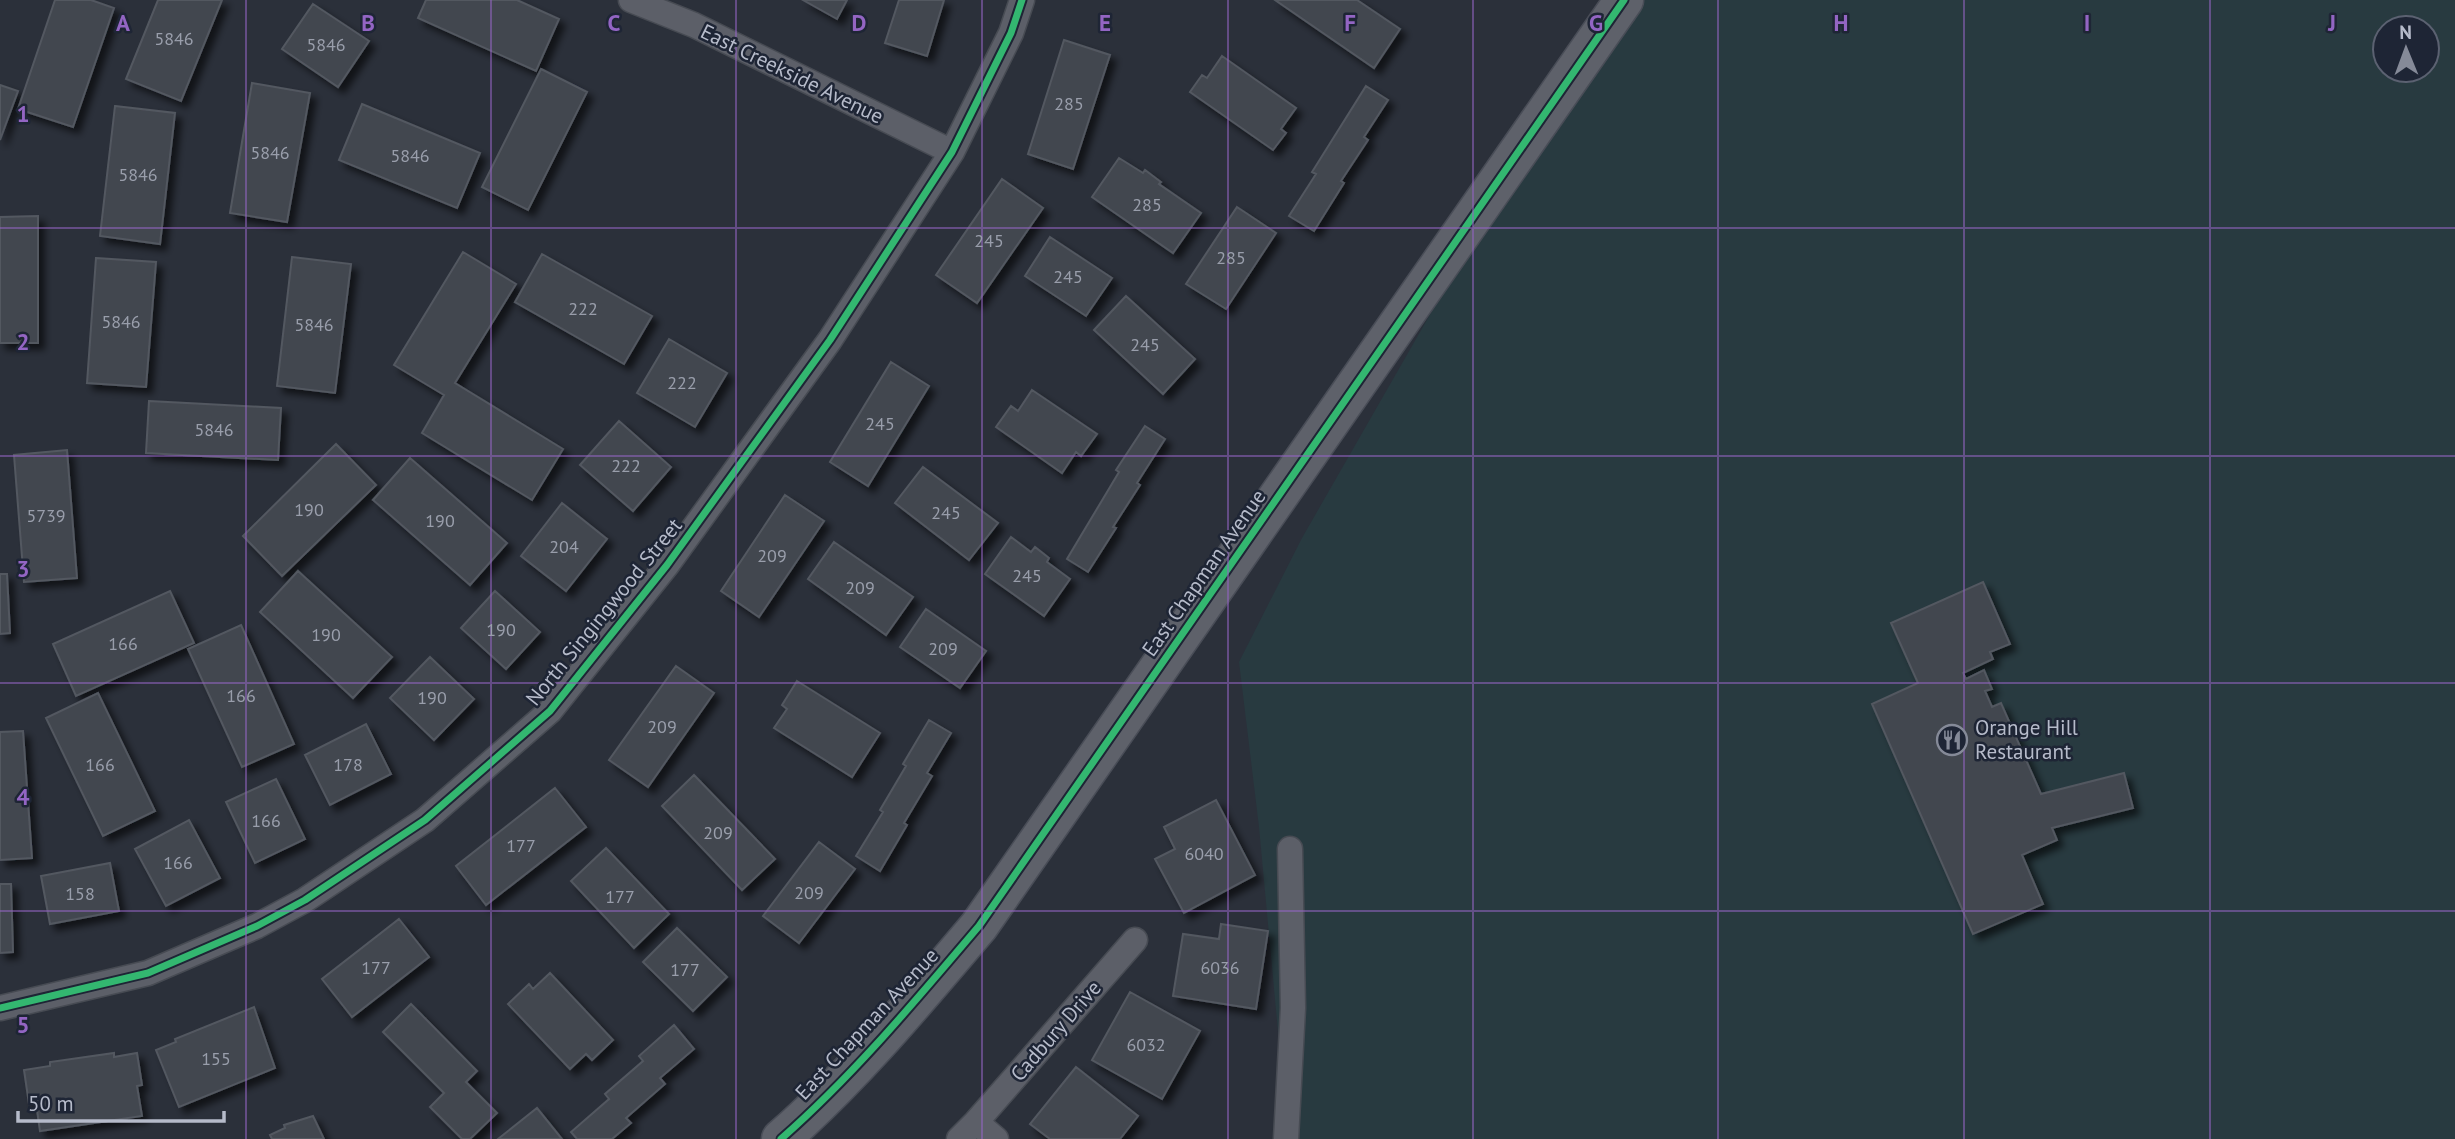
<svg xmlns="http://www.w3.org/2000/svg" width="2455" height="1139" font-family="'PT Sans',sans-serif">
<defs>
<filter id="shadow"><feDropShadow dx="6" dy="6" stdDeviation="3.5" flood-color="#0009"/></filter>
</defs>
<rect width="100%" height="100%" fill="#2b303a"/>
<path fill="#283a40" fill-rule="evenodd" d="M1617,0h838v1139h-1167l-29,-312 -20,-165 63,-124 271,-473zM2385,28h42v42h-42z"/>
<path fill="#43474f" stroke="#535861" stroke-width="2" filter="url(#shadow)" d="M55,0h36l23,8 -41,119 -55,-18z
M158,0h64l-41,101 -55,-22z
M426,0h91l42,19 -23,52 -118,-53z
M803,0h44l-10,19z
M899,0h45l-17,56 -42,-13z
M1275,0h82l43,29 -26,39z
M313,4l56,37 -31,46 -56,-38z
M1064,40l46,15 -37,114 -45,-15z
M1222,56l74,52 -15,21 5,4 -13,17 -83,-58 12,-17 5,3z
M541,69l46,23 -59,118 -46,-23z
M252,83l58,10 -23,129 -57,-9z
M0,85l18,6 -18,49z
M1366,86l22,14 -24,37 4,3 -27,41 3,2 -30,48 -25,-15 27,-42 -4,-2z
M362,104l118,49 -23,55 -118,-48z
M115,106l60,7 -15,131 -60,-8z
M1119,158l24,15 2,-3 16,12 -2,2 42,29 -28,40 -81,-56z
M1002,179l41,29 -66,95 -41,-28z
M1237,207l39,26 -50,76 -40,-25z
M38,216v127h-38v-126z
M1050,237l62,41 -26,38 -61,-40z
M463,252l53,32 -61,99 108,66 -31,51 -110,-67 22,-38 -50,-30z
M542,254l110,62 -28,48 -109,-62z
M292,257l59,7 -16,129 -58,-7z
M96,258l60,4 -10,125 -59,-4z
M1126,296l69,63 -32,35 -69,-64z
M669,339l58,34 -32,54 -58,-34z
M891,362l38,24 -61,100 -38,-24z
M1032,390l65,44 -16,22 -5,-4 -14,21 -66,-46 15,-21 7,5z
M149,401l132,7 -3,52 -132,-7z
M619,421l52,46 -38,44 -53,-46z
M1145,426l20,13 -28,44 3,2 -27,42 3,1 -28,44 -21,-13 52,-87 -3,-2z
M336,444l40,41 -94,91 -39,-40z
M67,450l10,128 -53,4 -10,-127z
M410,458l97,85 -37,42 -97,-85z
M923,467l75,56 -29,37 -74,-57z
M785,495l39,26 -65,96 -38,-26z
M562,503l45,36 -41,52 -45,-35z
M1011,537l20,15 4,-5 14,11 -2,4 23,17 -26,37 -59,-42z
M834,542l79,55 -27,38 -78,-56z
M298,571l94,86 -39,41 -93,-86z
M0,574h7l3,59 -10,1z
M1983,582l27,62 -20,8 3,7 -30,14 3,6 18,-9 8,19 -7,2 7,16 9,-4 40,91 83,-21 9,35 -81,20 5,12 -35,15 21,49 -70,30 -101,-230 46,-21 -27,-60z
M170,591l24,52 -118,53 -23,-52z
M495,591l45,41 -34,37 -45,-41z
M926,609l60,42 -26,37 -60,-41z
M241,625l53,119 -52,23 -54,-118z
M430,657l44,42 -40,41 -44,-42z
M676,666l38,27 -66,94 -39,-27z
M797,681l83,52 -28,44 -78,-49 13,-19 -5,-4z
M98,693l57,118 -52,25 -57,-118z
M929,720l22,13 -24,40 5,3 -28,47 3,2 -27,46 -24,-15 27,-44 -3,-2 26,-44 -3,-2z
M366,724l25,50 -61,31 -25,-50z
M23,731l9,127 -32,2v-128z
M694,775l81,84 -33,31 -80,-84z
M276,779l29,60 -50,24 -29,-61z
M555,788l31,39 -100,78 -30,-39z
M1216,800l39,75 -71,38 -29,-54 20,-10 -11,-22z
M189,820l31,58 -54,28 -31,-57z
M819,842l36,27 -56,74 -36,-27z
M606,848l63,66 -35,34 -63,-67z
M110,863l9,48 -69,13 -9,-48z
M0,884h11l2,68 -13,1z
M399,919l30,38 -77,60 -30,-38z
M1221,924l47,7 -12,78 -83,-13 10,-62 36,5z
M677,928l50,49 -34,34 -50,-49z
M550,973l63,67 -21,20 -6,-6 -16,15 -62,-65 21,-20 4,5z
M1130,992l70,39 -38,68 -70,-39z
M411,1004l66,67 -11,11 31,31 -27,26h-8l-32,-32 14,-14 -61,-61z
M254,1007l21,61 -96,39 -23,-57 20,-8 -1,-3z
M674,1025l20,24 -34,29 5,6 -39,34 5,5 -19,16h-35l-6,-7 38,-33 -4,-5 38,-33 -4,-5z
M114,1053v4l23,-4 5,32 -5,1 5,30 -102,15 -4,-28 -7,1 -5,-34 26,-4v-4z
M1076,1067l62,49 -18,23h-70l-20,-15z
M537,1108l25,31h-64z
M313,1116l11,23h-52l-2,-4 15,-7 -1,-3z"/>
<g fill="none" stroke-linecap="round" stroke-linejoin="round">
<g stroke="#474b53" stroke-width="27">
<path id="street" d="M631,0l63,25 258,127
M0,1008l148,-35 109,-47 48,-26 120,-80 125,-109 117,-146 163,-225 122,-188 59,-119 11,-33
M976,1122l20,17
M959,1139l17,-17 159,-182
M1286,1139l7,-131 -3,-159"/>
</g>
<g stroke="#494d57" stroke-width="41">
<path id="primary" d="M781,1139c73,-64 135,-139 198,-213l645,-926"/>
</g>
<use href="#street" stroke="#5c5f68" stroke-width="24"/>
<use href="#primary" stroke="#5e616a" stroke-width="38"/>
<g stroke="#1e2535" stroke-width="11">
<path id="cycleway" d="M0,1008l148,-35 109,-47 48,-26 120,-80 125,-109 117,-146 163,-225 122,-188 59,-119 11,-33
M781,1139c73,-64 135,-139 198,-213l645,-926"/>
</g>
<use href="#cycleway" stroke="#33b770" stroke-width="7"/>
</g>
<path fill="none" stroke="#9365c3" stroke-width="2" stroke-opacity="0.55" d="M246,0v1139M491,0v1139M736,0v1139M982,0v1139M1228,0v1139M1473,0v1139M1718,0v1139M1964,0v1139M2210,0v1139M0,228h2455M0,456h2455M0,683h2455M0,911h2455"/>
<defs>
<g id="restaurant-ring" transform="scale(1.575)"><circle r="9.5" fill="#1e2535" stroke="#858a98" stroke-width="1.5"/><path d="M-5-6h1v4h1v-4h1v4h1v-4h1v5L-1.5 .5V6h-2V.5L-5-1ZM5-6V6H3V1.5H1.5Q1.5-4 5-6Z" fill="#858a98"/></g>
</defs>
<g fill-rule="evenodd">
<use href="#restaurant-ring" x="1952" y="740"/>
</g>
<g text-anchor="middle" stroke-width="5" stroke-linejoin="round" paint-order="stroke">
<g font-size="18" fill="#999eab">
<text x="174" y="45">5846</text>
<text x="326" y="51">5846</text>
<text x="1069" y="110">285</text>
<text x="270" y="159">5846</text>
<text x="410" y="162">5846</text>
<text x="138" y="181">5846</text>
<text x="1147" y="211">285</text>
<text x="989" y="247">245</text>
<text x="1231" y="264">285</text>
<text x="1068" y="283">245</text>
<text x="583" y="315">222</text>
<text x="121" y="328">5846</text>
<text x="314" y="331">5846</text>
<text x="1145" y="351">245</text>
<text x="682" y="389">222</text>
<text x="880" y="430">245</text>
<text x="214" y="436">5846</text>
<text x="626" y="472">222</text>
<text x="309" y="516">190</text>
<text x="946" y="519">245</text>
<text x="46" y="522">5739</text>
<text x="440" y="527">190</text>
<text x="564" y="553">204</text>
<text x="772" y="562">209</text>
<text x="1027" y="582">245</text>
<text x="860" y="594">209</text>
<text x="501" y="636">190</text>
<text x="326" y="641">190</text>
<text x="123" y="650">166</text>
<text x="943" y="655">209</text>
<text x="241" y="702">166</text>
<text x="432" y="704">190</text>
<text x="662" y="733">209</text>
<text x="100" y="771">166</text>
<text x="348" y="771">178</text>
<text x="266" y="827">166</text>
<text x="718" y="839">209</text>
<text x="521" y="852">177</text>
<text x="1204" y="860">6040</text>
<text x="178" y="869">166</text>
<text x="809" y="899">209</text>
<text x="80" y="900">158</text>
<text x="620" y="903">177</text>
<text x="376" y="974">177</text>
<text x="1220" y="974">6036</text>
<text x="685" y="976">177</text>
<text x="1146" y="1051">6032</text>
<text x="216" y="1065">155</text>
</g>
<g font-size="21" fill="#b6bbca" stroke="#1e2535">
<text transform="translate(792 74) rotate(26)" y="7">East Creekside Avenue</text>
<text transform="translate(1204 573) rotate(-55)" y="7">East Chapman Avenue</text>
<text transform="translate(604 612) rotate(-51)" y="7">North Singingwood Street</text>
<text transform="translate(867 1024) rotate(-47)" y="7">East Chapman Avenue</text>
<text transform="translate(1056 1031) rotate(-49)" y="7">Cadbury Drive</text>
</g>
<g font-size="21" fill="#b6bbca" stroke="#1e2535" text-anchor="start">
<text x="1975" y="735">Orange Hill<tspan x="1975" dy="24">Restaurant</tspan></text>
</g>
</g>
<g font-size="23" text-anchor="middle" font-weight="bold" fill="#9365c3" stroke="#1e2535" stroke-width="5" stroke-linejoin="round" paint-order="stroke">
<text x="123" y="31">A</text>
<text x="368" y="31">B</text>
<text x="614" y="31">C</text>
<text x="859" y="31">D</text>
<text x="1105" y="31">E</text>
<text x="1350" y="31">F</text>
<text x="1596" y="31">G</text>
<text x="1841" y="31">H</text>
<text x="2087" y="31">I</text>
<text x="2332" y="31">J</text>
<text x="23" y="122">1</text>
<text x="23" y="350">2</text>
<text x="23" y="577">3</text>
<text x="23" y="805">4</text>
<text x="23" y="1033">5</text>
</g>
<g transform="translate(2406 49) rotate(359)"><circle r="33" fill="#1e2535" stroke="#5b6171" stroke-width="2"/>
<path d="M0-5L12 26L0 18L-12 26Z" fill="#858a98"/>
<text y="-10" font-size="19" font-weight="bold" text-anchor="middle" fill="#b6bbca">N</text>
</g>
<path d="M18 1111v10h206v-10" fill="none" stroke="#b6bbca" stroke-width="3.5"/>
<text x="28" y="1111" font-size="21" fill="#b6bbca" stroke="#1e2535" stroke-width="5" paint-order="stroke">50 m</text>
</svg>
